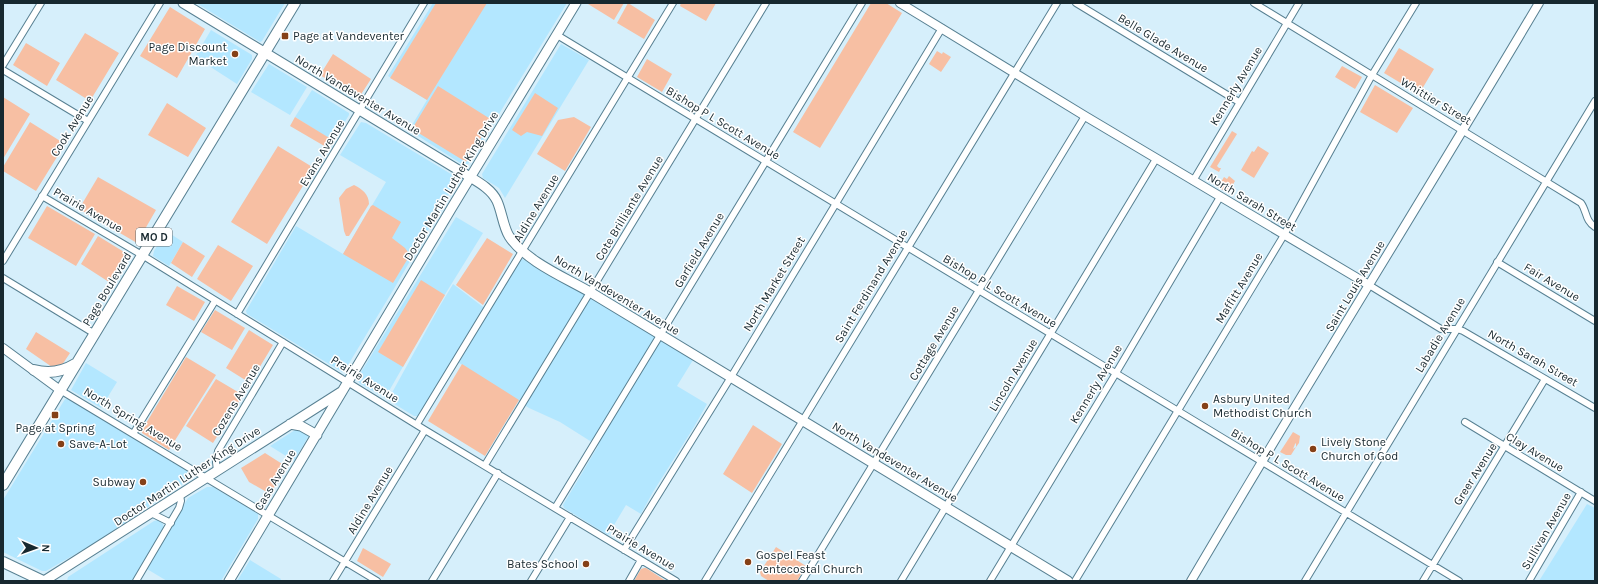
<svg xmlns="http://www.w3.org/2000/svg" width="1598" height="584" font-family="Karla,sans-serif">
<rect width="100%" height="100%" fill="#d6effb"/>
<path fill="#b3e7ff" d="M196,3h89l-23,38 -2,1z
M433,3h134l-98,160 -3,2h-3l-54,-35 18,-30 -39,-24z
M211,30l41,25v4l-15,25 -42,-27z
M561,44l28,16 -84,138 -6,-10 -16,-10 -1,-4z
M269,64l38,23 -17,28 -39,-23z
M312,90l37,23v2l-16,26 -38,-24z
M361,122l5,1 90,54 1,3 -62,107 -50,83 -3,2 -95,-58 -1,-3 50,-85 47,28 43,-72 -46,-27z
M456,217l27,16 -47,76 -51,89 -26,-15 -1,-6z
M166,231l17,11 -14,24 -16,-10 1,-5z
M519,257l60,34 114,69 -16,26 30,18 -13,23 -41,65 -12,22 -15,-9 -18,30 -44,-27 -1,-3 35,-59 -38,-24 -31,-14 -76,-49 -34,57h-5l-26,-16 50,-91 15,-25 34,26z
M86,363l31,19 -16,26 -30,-18z
M65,399h3l124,75 1,3 -100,67 -47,27h-4l-39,-19v-52z
M298,428l10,7v2l-14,24 -24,-15z
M207,487h6l45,27v5l-37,62h-54l-20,-12 41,-71z
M1587,504l8,4v73h-56z
M158,520l5,4 1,5 -32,52h-65l1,-4 86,-56z
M250,560l31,19 -1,2h-43z"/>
<path fill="#f7bfa3" d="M436,3h51l-60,97 -37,-22z
M589,3h35l-10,17 -26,-16z
M628,3l27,17 -11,19 -27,-16z
M681,3h35l-10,18 -26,-15z
M871,3h15l16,10 -82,135 -27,-16z
M170,7l35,22 -28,49 -37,-22z
M85,33l34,20 -29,48 -34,-21z
M26,43l34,20 -13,23 -34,-21z
M1399,48l35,21 -15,25 -35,-21z
M937,51l5,3 1,-2 8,5 -10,15 -12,-8z
M333,54l38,25 -13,20 -38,-24z
M647,59l25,15 -10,18 -25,-15z
M1342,66l20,11 -7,12 -20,-12z
M1375,85l38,23 -16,25 -37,-21z
M438,86l54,34 -26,42 -54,-33z
M535,93l23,15 -16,28 -15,-4 -6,4 -9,-6z
M3,97l27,17 -27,45z
M167,103l39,25 -18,29 -40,-22z
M295,117l36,22 -5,8 -36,-21z
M574,117l17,10 -26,44 -28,-17 21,-34z
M30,122l35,22 -29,47 -33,-20v-4z
M1232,131l5,3 -20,32 2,2h2l-2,4 -9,-5z
M278,146l36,22 -47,76 -36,-22z
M1258,146l11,7 -15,25 -13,-8 11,-19 2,1z
M1229,176l6,5 -7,12 -10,-6 6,-10 3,2z
M98,177l58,33 -19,33 -58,-34z
M354,185c8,4 15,9 15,19l-20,32h-3l-2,-5 -5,-33 7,-9z
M373,205l28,17 -9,16 13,10 5,7 -17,28 -50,-29 28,-48z
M47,206l48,28 -19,32 -48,-28z
M98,236l31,19 -17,29 -31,-20z
M487,238l26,16 -30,51 -27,-20z
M183,242l22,14 -13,21 -21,-14z
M218,245l35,21 -22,35 -34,-22z
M421,280l24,15 -42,72 -25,-15z
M177,286l28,16 -11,19 -28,-16z
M215,310l30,18 -13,22 -31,-18z
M249,330l24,15 -23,38 -24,-15z
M36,332l34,21 -8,12 -10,2 -26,-18z
M186,357l30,18 -47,75 -27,-17v-3z
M462,364l57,36 -34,56 -57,-35z
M216,379l27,16 -30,48 -27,-17z
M753,425l29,19 -30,49 -29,-19z
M1293,432l7,4 -1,7 -3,4v-4l-1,1 -2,5 3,-2 -5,8h-5l-6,-3z
M265,453l22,14 -17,27 -21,-12 -8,-14z
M776,547l30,19 -9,15h-28l-8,-5 -1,-4z
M363,548l28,16 -8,13 -26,-16z
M644,568h2l20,13h-32l7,-12z"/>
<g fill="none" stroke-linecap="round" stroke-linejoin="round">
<g stroke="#588092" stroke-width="8">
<path id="minor" d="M1076,3l163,99
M1254,3l327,200c6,8 4,18 14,24
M557,35l902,546
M3,65l38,-62
M3,70l85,51
M1193,181l106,-178
M42,196l100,59 283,175 251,151
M3,261l157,-258
M1497,262l98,59
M3,278l92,56
M1369,285l72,44h16l6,2 132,77
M237,314l187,-311
M60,390l317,191
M1465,422l130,79
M417,424l256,-421
M133,434l82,-133
M485,465l281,-462
M217,471l-1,-9 2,-11 65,-109
M555,508l307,-505
M151,513l20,10
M624,550l107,-173 211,-349
M136,581l43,-73 2,-7 -1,-6
M333,581l92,-151
M432,581l66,-108
M531,581l39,-64
M629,581l12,-21
M705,581l352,-578
M802,581l283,-465
M901,581l255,-422
M990,581l126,-208 104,-176
M1075,581l209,-346 88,-160 44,-72
M1305,581l290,-480
M1423,581l122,-202
M1529,581l52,-89"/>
</g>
<g stroke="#588092" stroke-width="10">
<path id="tertiary" d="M900,3l185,113 284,169
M3,348l57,42
M1191,581c114,-194 233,-384 348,-578"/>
</g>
<g stroke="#588092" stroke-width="11">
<path id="secondary" d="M183,3l287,174c10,6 22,13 27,24 5,11 6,25 12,35 16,25 57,42 81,56l478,289
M290,424l11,2 16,9
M44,581l297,-189
M229,581l222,-372 125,-206"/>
</g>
<g stroke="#588092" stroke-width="12">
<path id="primary" d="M34,370c15,4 28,2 41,-6
M3,485l292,-482
M3,562l40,19"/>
</g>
<use href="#minor" stroke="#fff" stroke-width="6"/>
<use href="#tertiary" stroke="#fff" stroke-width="8"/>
<use href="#secondary" stroke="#fff" stroke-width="9"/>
<use href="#primary" stroke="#fff" stroke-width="10"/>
</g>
<g fill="#854017" stroke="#fff" stroke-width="1.5">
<rect x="281" y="32" width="8" height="8" rx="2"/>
<circle cx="235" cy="54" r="4"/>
<circle cx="1205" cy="406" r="4"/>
<rect x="51" y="411" width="8" height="8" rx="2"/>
<circle cx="61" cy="444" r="4"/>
<circle cx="1313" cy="449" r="4"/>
<circle cx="143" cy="482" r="4"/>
<circle cx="748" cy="562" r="4"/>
<circle cx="586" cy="564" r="4"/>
</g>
<g text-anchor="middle" stroke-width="3" stroke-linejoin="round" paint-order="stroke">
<rect fill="#fff" stroke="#5d686d" stroke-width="1" x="136" y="228" width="36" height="18" rx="3"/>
<g font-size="11" font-weight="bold" fill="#17282f">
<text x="154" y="241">MO D</text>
</g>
<g font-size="12" fill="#17282f" stroke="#fff" text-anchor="start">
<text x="293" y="40">Page at Vandeventer</text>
<text x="227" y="51" text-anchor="end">Page Discount<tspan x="227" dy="14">Market</tspan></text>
<text x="1213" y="403">Asbury United<tspan x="1213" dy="14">Methodist Church</tspan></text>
<text x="55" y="432" text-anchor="middle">Page at Spring</text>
<text x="1321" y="446">Lively Stone<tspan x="1321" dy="14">Church of God</tspan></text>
<text x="69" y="448">Save-A-Lot</text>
<text x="135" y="486" text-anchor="end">Subway</text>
<text x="756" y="559">Gospel Feast<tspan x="756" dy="14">Pentecostal Church</tspan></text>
<text x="578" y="568" text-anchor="end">Bates School</text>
</g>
<g font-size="12" fill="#17282f" stroke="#fff">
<text transform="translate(1163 43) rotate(31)" y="4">Belle Glade Avenue</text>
<text transform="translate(1236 86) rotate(-59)" y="4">Kennerly Avenue</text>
<text transform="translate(358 95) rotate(31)" y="4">North Vandeventer Avenue</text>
<text transform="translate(1436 101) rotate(31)" y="4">Whittier Street</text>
<text transform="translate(723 123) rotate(31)" y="4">Bishop P L Scott Avenue</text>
<text transform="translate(72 126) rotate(-58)" y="4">Cook Avenue</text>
<text transform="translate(322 153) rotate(-59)" y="4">Evans Avenue</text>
<text transform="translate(451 186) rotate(-59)" y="4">Doctor Martin Luther King Drive</text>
<text transform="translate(1252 202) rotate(31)" y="4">North Sarah Street</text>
<text transform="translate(536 208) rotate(-59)" y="4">Aldine Avenue</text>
<text transform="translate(629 208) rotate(-59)" y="4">Cote Brilliante Avenue</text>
<text transform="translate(88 210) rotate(30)" y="4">Prairie Avenue</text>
<text transform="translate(699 250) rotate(-59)" y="4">Garfield Avenue</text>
<text transform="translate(1552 282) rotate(31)" y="4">Fair Avenue</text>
<text transform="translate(774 284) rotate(-59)" y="4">North Market Street</text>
<text transform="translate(871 286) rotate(-59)" y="4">Saint Ferdinand Avenue</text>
<text transform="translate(1355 286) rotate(-59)" y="4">Saint Louis Avenue</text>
<text transform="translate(1239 288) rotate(-59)" y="4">Maffitt Avenue</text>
<text transform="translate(107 289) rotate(-59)" y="4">Page Boulevard</text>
<text transform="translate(1000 291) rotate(31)" y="4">Bishop P L Scott Avenue</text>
<text transform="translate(617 295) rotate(31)" y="4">North Vandeventer Avenue</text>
<text transform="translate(1440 335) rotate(-59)" y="4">Labadie Avenue</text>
<text transform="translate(934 343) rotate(-59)" y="4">Cottage Avenue</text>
<text transform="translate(1533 358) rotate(30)" y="4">North Sarah Street</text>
<text transform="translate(1013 375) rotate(-59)" y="4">Lincoln Avenue</text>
<text transform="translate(365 379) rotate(32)" y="4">Prairie Avenue</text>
<text transform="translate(1096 384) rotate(-59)" y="4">Kennerly Avenue</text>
<text transform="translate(236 400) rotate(-59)" y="4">Cozens Avenue</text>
<text transform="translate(133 419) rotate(31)" y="4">North Spring Avenue</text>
<text transform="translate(1535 452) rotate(31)" y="4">Clay Avenue</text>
<text transform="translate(895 462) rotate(31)" y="4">North Vandeventer Avenue</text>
<text transform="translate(1288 465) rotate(31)" y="4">Bishop P L Scott Avenue</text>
<text transform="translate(1475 474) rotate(-58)" y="4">Greer Avenue</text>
<text transform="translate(187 476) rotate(-33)" y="4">Doctor Martin Luther King Drive</text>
<text transform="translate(275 480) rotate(-59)" y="4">Cass Avenue</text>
<text transform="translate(370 500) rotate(-59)" y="4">Aldine Avenue</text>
<text transform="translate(1546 531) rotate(-60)" y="4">Sullivan Avenue</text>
<text transform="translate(641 547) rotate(31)" y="4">Prairie Avenue</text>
</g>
</g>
<rect width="1598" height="584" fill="none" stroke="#17282f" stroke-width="8"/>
<g transform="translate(36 548) rotate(92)" stroke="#ffffff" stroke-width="3" paint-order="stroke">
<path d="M0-3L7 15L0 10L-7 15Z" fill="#17282f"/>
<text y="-6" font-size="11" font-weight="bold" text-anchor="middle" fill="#17282f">N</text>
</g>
</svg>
